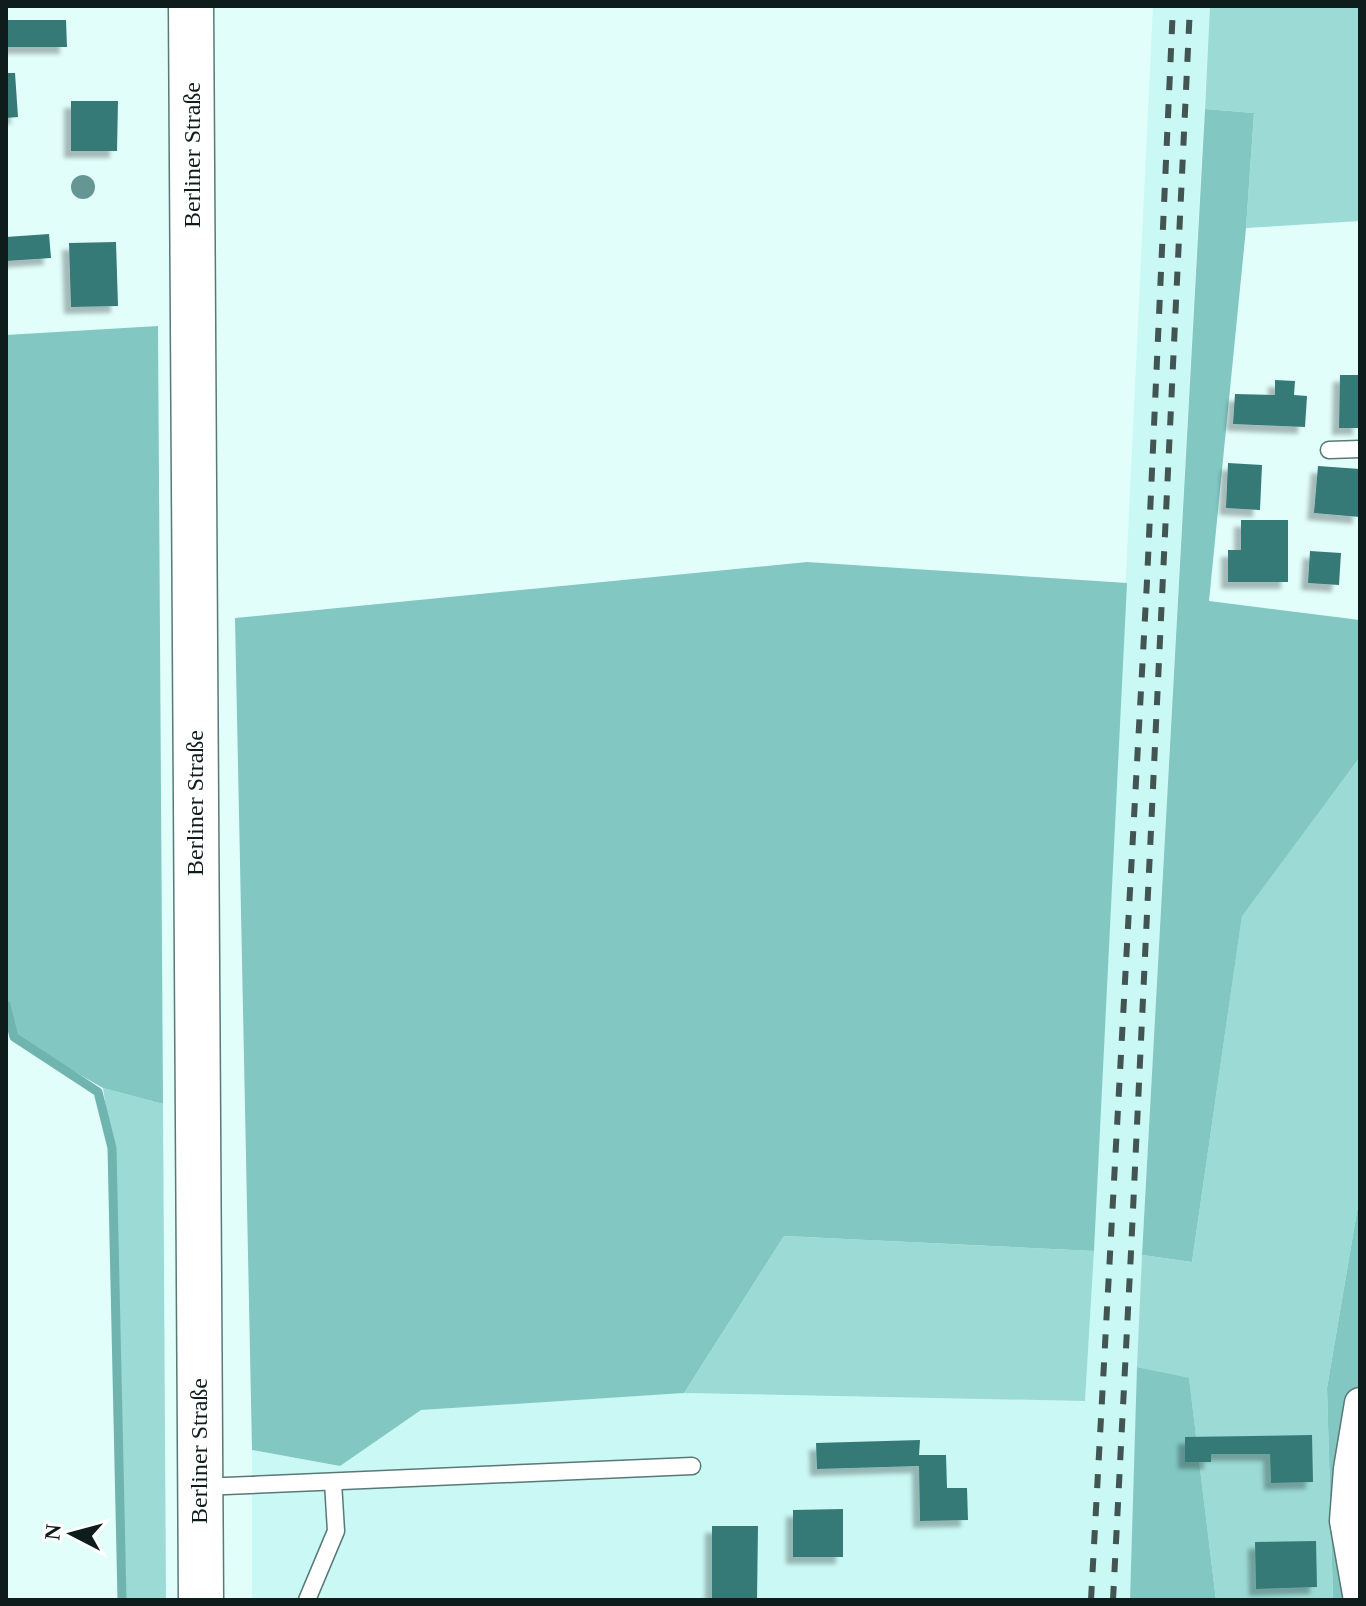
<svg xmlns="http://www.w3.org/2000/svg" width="1366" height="1606" font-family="Georgia,serif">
<defs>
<filter id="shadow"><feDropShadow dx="-7" dy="7" stdDeviation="2" flood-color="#0004"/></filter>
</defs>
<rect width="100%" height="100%" fill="#e1fefb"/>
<path fill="#caf8f4" d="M1153,6h57l-68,1249 -12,345h-878v-150l87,16 82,-56 263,-17 401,8 9,-150z"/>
<path fill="#9bdad5" d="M1210,6h150v215l-114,7 8,-115 -49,-4z
M1360,757v437l-33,194 6,212h-117l-27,-221 -52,-12 5,-112 50,7 50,-347z
M103,1088l60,16 3,496h-44l-10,-452z
M784,1236l310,15 -9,150 -401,-8z"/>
<path fill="#82c7c2" d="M1205,109l49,4 -8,115 -37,373 151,19v137l-118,159 -50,346 -50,-7z
M158,326l5,778 -60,-16 -89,-51 -8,-33v-669z
M807,562l320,21 -33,668 -310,-15 -100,157 -263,17 -81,56 -88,-16 -17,-832z
M1360,1194v406h-27l-6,-212z
M1137,1367l52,11 27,222h-86z"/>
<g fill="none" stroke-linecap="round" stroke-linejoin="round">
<path stroke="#70b4af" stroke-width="9" d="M6,1005l8,32 84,55 14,56 10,452"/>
</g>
<path fill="#357a76" filter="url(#shadow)" d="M6,20h60l1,27h-61z
M6,73h9l3,44 -12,1z
M71,101h47l-1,50h-46z
M49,234l2,24 -45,3v-24z
M116,242l2,64 -47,1 -2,-64z
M1340,375h20v53h-21z
M1275,380l20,1 -1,14 13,1 -2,31 -72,-3 2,-30 40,1z
M1228,463l34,2 -2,45 -34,-2z
M1318,466l42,3v48l-46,-4z
M1241,520h47v62h-60v-32h13z
M1310,551l31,2 -2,32 -31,-2z
M1312,1435l1,47 -42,1 -1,-29h-59v8h-26v-25z
M920,1440l-1,15h27l1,33h20l1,32 -48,1 -1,-55 -102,3 -1,-26z
M843,1509v48h-50v-47z
M712,1526h46l-1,74h-45z
M1316,1541l1,46 -61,2 -1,-47z"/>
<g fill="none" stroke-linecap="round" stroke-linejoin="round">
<g stroke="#587976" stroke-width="19">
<path id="lane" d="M1329,450l31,-1
M201,1487l491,-21
M307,1600l29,-69 -3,-49"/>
</g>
<g stroke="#587976" stroke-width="33">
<path id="street" d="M1359,1600l-14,-79 4,-52 11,-66"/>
</g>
<g stroke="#587976" stroke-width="47">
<path id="secondary" d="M191,6l10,1594"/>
</g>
<use href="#lane" stroke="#fff" stroke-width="16"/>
<use href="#street" stroke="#fff" stroke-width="30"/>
<use href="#secondary" stroke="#fff" stroke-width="44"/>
<path stroke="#435553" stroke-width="6" stroke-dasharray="14 14" stroke-linecap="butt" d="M1091,1600l56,-1019 26,-575
M1113,1600l18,-348 59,-1246"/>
</g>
<circle fill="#659693" cx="83" cy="187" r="12"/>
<g text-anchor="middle" stroke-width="7" stroke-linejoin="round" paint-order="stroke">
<g font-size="24" fill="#0e1c1b" stroke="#fff">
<text transform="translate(192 155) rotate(-90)" y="8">Berliner Straße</text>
<text transform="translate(195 803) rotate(-90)" y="8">Berliner Straße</text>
<text transform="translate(199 1451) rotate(-90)" y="8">Berliner Straße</text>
</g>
</g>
<rect width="1366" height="1606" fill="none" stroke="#0e1c1b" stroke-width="16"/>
<g transform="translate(72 1534) rotate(276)" stroke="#ffffff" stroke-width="6" paint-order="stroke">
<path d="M0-6L14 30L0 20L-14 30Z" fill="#0e1c1b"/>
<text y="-12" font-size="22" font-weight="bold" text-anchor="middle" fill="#0e1c1b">N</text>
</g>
</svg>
